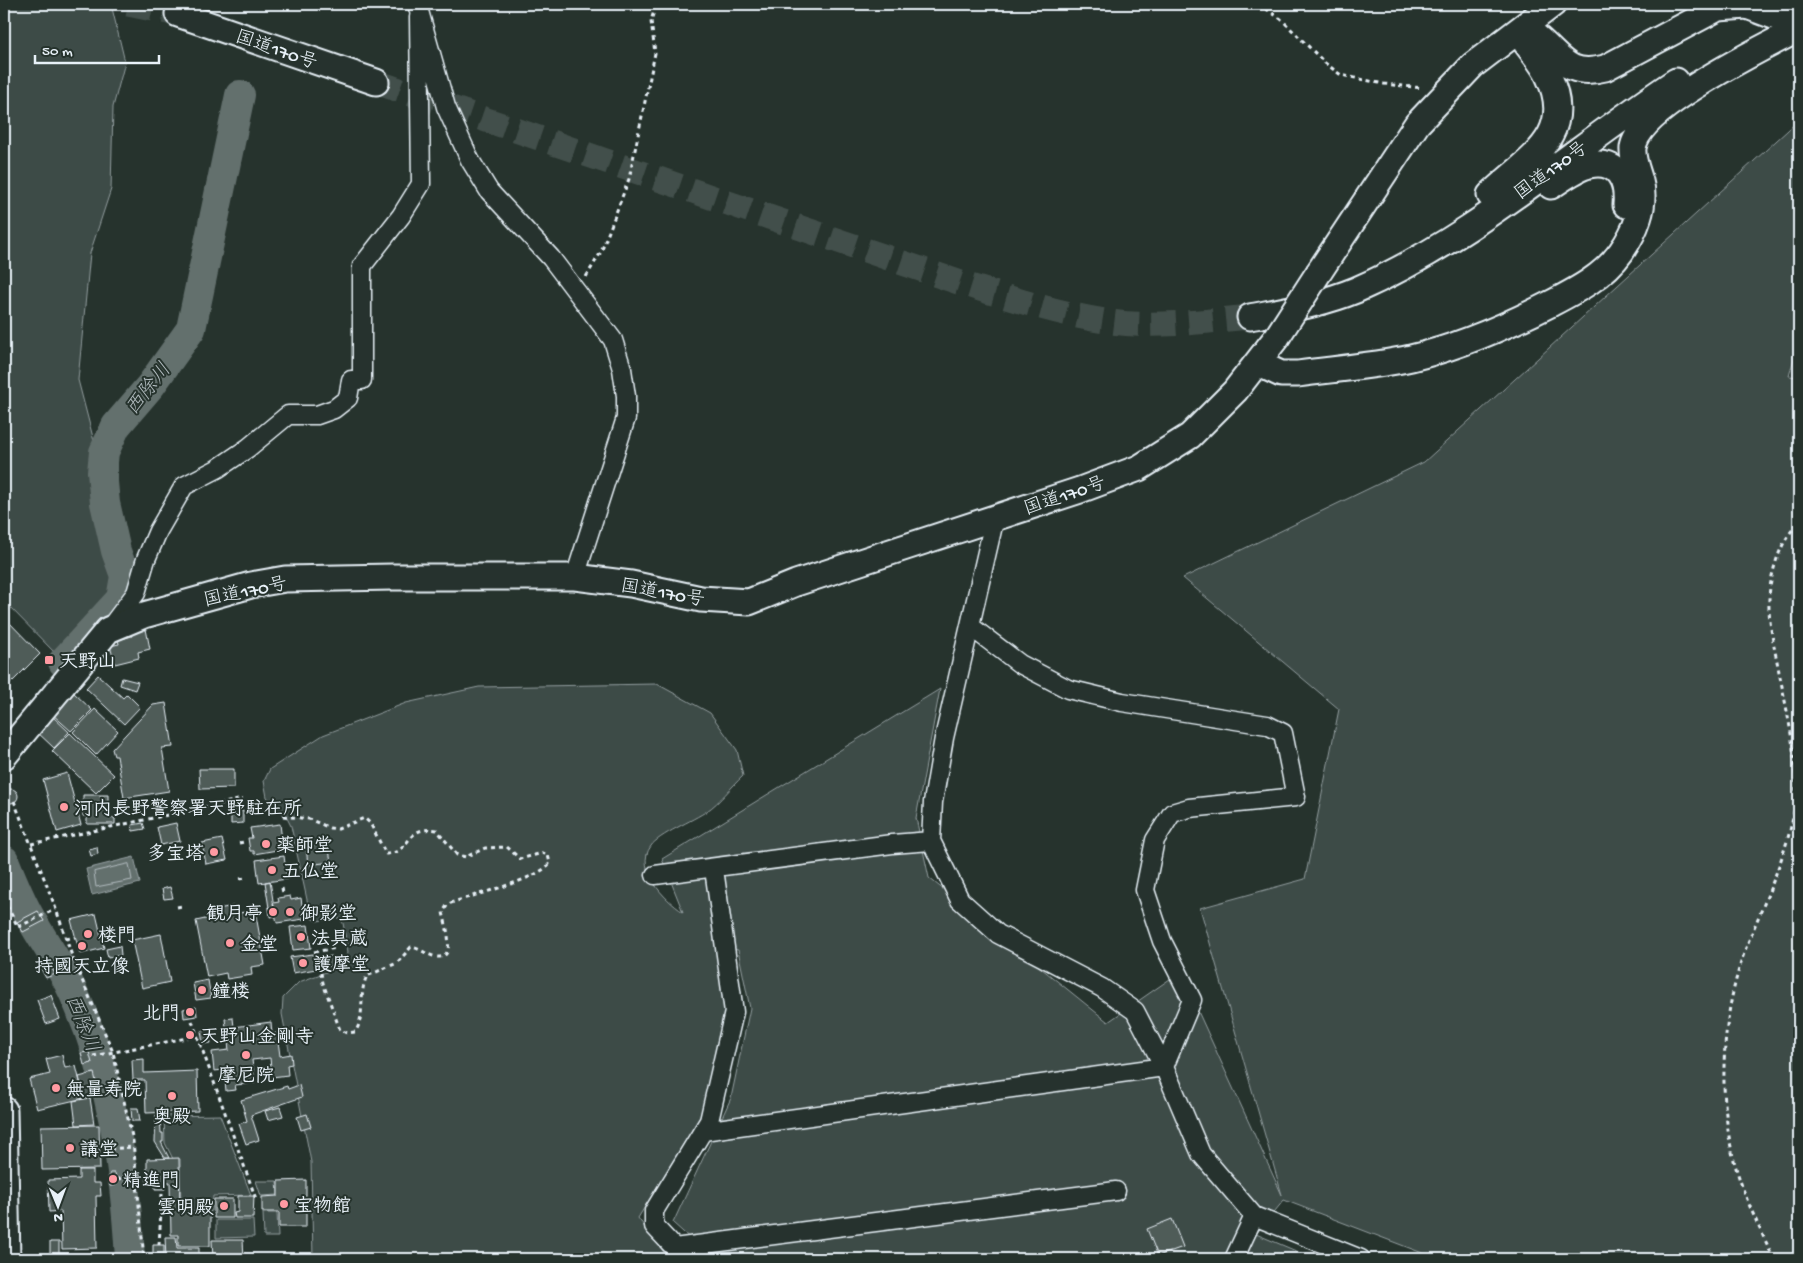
<svg xmlns="http://www.w3.org/2000/svg" width="1803" height="1263" font-family="'Gochi Hand','Klee One',sans-serif">
<rect width="100%" height="100%" fill="#26332d"/>
<filter id="ink" filterUnits="userSpaceOnUse"><feTurbulence type="fractalNoise" baseFrequency=".02" numOctaves="2"/><feDisplacementMap in="SourceGraphic" scale="10" xChannelSelector="R" yChannelSelector="G"/><feConvolveMatrix kernelMatrix="1 2 1 2 8 2 1 2 1" color-interpolation-filters="sRGB"/></filter>
<g filter="url(#ink)">
<path fill="#3e4b47" stroke="#939ea0" d="M4,4h107l14,58 -12,45 -2,82 -21,64 -12,127 54,207 -15,24 -42,42 -18,2 -53,-54z
M1799,120v221l-10,35 10,1v882h-361l-154,-59 -28,34 59,25h-602l-40,-36 58,-125 19,-90 -12,-58 -20,-3 8,67 -25,101 -63,103 31,41h-356l-2,-97 -29,-148 1,-16 16,-16 41,-15 8,-15 -5,-29 -4,-5 -22,3 -6,-3 -20,-92 -4,-8 -20,-21 -3,-16 6,-12 53,-34 83,-32 73,-16 178,-3 53,29 27,37 6,26c-12,11 -23,26 -36,35 -13,9 -49,24 -56,35 -17,23 14,54 32,66l-21,-53 278,-170 -24,129 13,60 179,144 72,-50 102,223 -82,-287 105,-29 34,-170 -156,-131 241,-116z
M220,1115l31,80 -38,1 -1,15 -31,1 -1,-53h-7l-8,-16 -1,-27z
M256,1181h21l1,14 -17,1z
M263,1213h14l1,24h-14z
M216,1220h37l1,17 -38,1z"/>
<path fill="#636f6d" stroke="#98a3a5" d="M134,857l6,26 -48,12 -6,-26z"/>
<g fill="none" stroke-linecap="round" stroke-linejoin="round">
<path stroke="#b3bdc0" stroke-width="1" d="M129,864l3,16 -36,7 -2,-15z"/>
<path stroke="#636f6d" stroke-width="30" d="M63,662l58,-63 4,-23 -9,-25 -11,-48 -3,-31 2,-20 12,-26 35,-41 40,-56 49,-234
M4,860c8,20 16,40 27,59 14,25 31,48 43,75 38,84 51,174 56,265"/>
</g>
<path fill="#505c59" stroke="#e8f1f8" d="M4,617l36,37 -36,36z
M146,629l4,20 -12,3 1,6 -24,6 -5,-18 9,-2 -1,-4 14,-4 -1,-3z
M98,675l25,23 4,-4 13,13 -16,17 -38,-36z
M122,678l16,4 -3,8 -15,-5z
M73,692l19,18 -21,21 -19,-17z
M166,703l7,44 -11,1 7,43 -45,7 -7,-42h-3l-2,-7 41,-44z
M95,709l23,22 -22,24 -23,-23z
M51,715l18,17 -15,16 -18,-17z
M70,733l44,42 -18,18 -44,-42z
M199,769h35v19l-34,1z
M67,773l14,52 -24,7 -14,-52z
M4 796a7 7 0 1 1 14 0a7 7 0 1 1-14 0Z
M83,795h25v23h7v6h-28v-8h-4z
M231,811h12v12l-12,1z
M143,823l2,6 -12,2 -1,-6z
M176,823l4,18 -19,4 -4,-18z
M280,824l3,25 -29,5v-3h-4l-2,-13h4l-2,-10z
M222,839l5,21 -21,4 -4,-21z
M328,843l3,19 -23,3 -2,-19z
M97,847l1,7 -7,2 -2,-7z
M284,856l3,23 -28,4 -3,-23z
M270,881l4,26 -5,1 -4,-26z
M170,887l3,11 -9,1 -2,-10z
M290,896l1,4 10,-2 3,21 -27,4 -4,-20 6,-1 -1,-4z
M233,906l1,8 21,-4 10,55 -14,2 1,8 -25,4 -1,-6 -19,4 -11,-56 18,-4 -1,-7z
M275,907l1,9 -6,1 -1,-9z
M38,911l6,10 -21,11 -6,-10z
M96,914l8,34 -24,6 -9,-34z
M308,925l3,23 -18,2 -3,-23z
M161,934l9,48 -28,6 -10,-48z
M120,946l1,9 -13,3 -2,-9z
M313,954l3,15 -23,4 -3,-16z
M332,956l2,9 -8,2 -2,-10z
M49,963l6,11 -9,4 -6,-11z
M208,980l3,18 -15,2 -3,-17z
M51,995l9,24 -14,5 -9,-24z
M196,1007l1,9 -13,2 -1,-9z
M233,1018l1,9 37,-5 1,12 5,-1 3,23 11,-2 1,10 -5,1 1,10 -16,2 -2,-19 -18,2 3,23 -20,2 1,5 -10,1 -2,-21 -10,1 -2,-19 17,-2 -4,-31z
M208,1030l3,13 -8,1 -2,-13z
M89,1052l3,11 -8,2 -3,-12z
M62,1055l3,13 11,-2 8,32 -47,11 -8,-30 21,-5 -4,-15z
M144,1059v14l53,-2 1,40 -52,2 -1,-33h-12l-1,-20z
M94,1073l5,21 -15,4 -5,-21z
M299,1085l3,12 -51,18 8,25 -13,4 -7,-20 8,-3 -6,-21 46,-14 1,3z
M90,1098l4,26 -18,1 -3,-24z
M280,1107l3,9 -15,4 -3,-9z
M131,1108h7l2,13h-8z
M307,1114l4,13 -10,3 -4,-13z
M156,1115h4l1,18h2v9h-2l8,16h-4l-10,-16z
M99,1125l1,44 -58,1 -1,-44z
M179,1158l1,54h30v34h-32v-11h-7l-1,-53h-5v7h-10v-7h-8v-23z
M79,1170h14v13h7l1,13h-5l1,52 -35,1 -1,-38 -12,1 -1,-32 31,-1z
M110,1173h5l1,12 -6,1z
M306,1180v47h-27v-15h-17v-15l16,-1v-15z
M238,1196h16l-1,22h-18l-1,-5 4,-1z
M214,1199h19v19h-19z
M1172,1219l11,28 -25,9 -11,-27z
M165,1237h11l1,11h22v11h-33z
M212,1240h31l1,19h-31z
M50,1242h9v17h-9z
M153,1245h11v9h-11z
M114,1256v3h-54v-2z"/>
<g fill="none" stroke-linecap="round" stroke-linejoin="round">
<path stroke="#43504b" stroke-width="25" stroke-dasharray="25 12" stroke-linecap="butt" d="M128,4l50,10
M376,82l588,202c49,15 98,31 148,38 44,6 94,-1 138,-5"/>
<g stroke="#e8f1f8" stroke-width="21">
<path id="minor" d="M417,4l29,103 24,53 19,31 62,67 62,82 9,29 4,27v22l-51,159
M995,517l-51,221 -11,64 -2,39 29,59 38,34 104,54 33,23 29,56 37,87 53,62 107,43
M109,629l27,-36 10,-34 12,-28 26,-45 33,-17 31,-21 40,-33h29l17,-6 14,-11 3,-18h11v-114l39,-50 20,-32 -2,-167
M655,875l237,-31 39,-3
M703,1131l461,-64 28,-67 -30,-59 -17,-51 10,-50 17,-27 17,-5 107,-11 -13,-64 -16,-8 -145,-23 -54,-13 -48,-25 -50,-38
M674,1248l442,-57
M685,1259l-31,-33v-15l55,-90 25,-109 -20,-143
M1234,1259l20,-43"/>
</g>
<g stroke="#e8f1f8" stroke-width="29">
<path id="highway" d="M178,14l198,68
M1523,27c5,4 11,7 16,12 24,21 30,38 66,29l113,-60 29,-2 45,17
M1551,186c11,-7 25,-18 38,-21 29,-6 39,16 37,40
M1490,195c36,-35 88,-59 58,-120 -5,-11 -15,-22 -22,-32
M1319,272l98,-148 56,-59 80,-61
M1250,317c35,-7 72,-13 106,-27 117,-51 214,-139 320,-209
M1257,363l24,11h17c37,-5 76,-8 113,-16 49,-11 96,-32 141,-55 25,-13 52,-27 69,-51 14,-20 26,-47 19,-71 -3,-11 -8,-22 -7,-33 5,-40 131,-101 166,-119
M4,756l104,-126 36,-15 107,-30 34,-6 108,-2h182l56,7 70,15 48,3 47,-19 284,-93 59,-22 51,-32 45,-45 42,-54
M4,1110l3,149"/>
</g>
<path stroke="#e8f1f8" stroke-width="3" stroke-dasharray="4 4" stroke-linecap="butt" d="M1259,4l22,15 44,44 16,12 43,9 39,4
M586,277l15,-25 28,-73 26,-126 -4,-32 5,-17
M4,781l5,10
M14,801l42,108 17,50 40,93 20,89 11,118
M283,816l26,3 21,9 8,1 26,-11 6,5 16,31c27,-1 17,-29 51,-24l20,25 9,2 19,-9 22,-1 13,12 22,-6 6,2 2,8c-11,17 -79,32 -102,41l-5,8c2,11 16,52 -10,44 -7,-2 -14,-8 -22,-9l-14,16 -30,13c-9,17 -1,41 -12,56l-8,1 -7,-3 -17,-47 -6,-29
M239,843l5,-1
M31,844l212,-45
M157,847l1,2
M240,879l6,-1
M282,888l1,5
M7,906l11,21 38,-18
M177,907l6,-1
M66,939l9,-2
M314,952l22,-4
M53,968l20,-9
M192,1021l64,178
M93,1056l104,-20
M110,1149l23,-2
M117,1179l19,-1
M159,1245l3,-51
M159,1254v5
M1774,1259c-16,-34 -34,-70 -42,-107 -15,-69 -9,-147 17,-212 17,-42 47,-106 47,-150 0,-39 -9,-80 -17,-118 -4,-23 -11,-49 -10,-73 1,-25 11,-59 30,-76"/>
<use href="#minor" stroke="#26332d" stroke-width="18"/>
<use href="#highway" stroke="#26332d" stroke-width="25"/>
<g stroke="#e8f1f8" stroke-width="29" stroke-linecap="butt">
<path id="highway-bridge" d="M1277,337l42,-65"/>
</g>
<use href="#highway-bridge" stroke="#26332d" stroke-width="25"/>
</g>
</g>
<g fill="#ff9aa2" stroke="#26332d" stroke-width="2">
<rect x="44" y="655" width="10" height="10" rx="2.5"/>
<circle cx="64" cy="807" r="5"/>
<circle cx="266" cy="844" r="5"/>
<circle cx="214" cy="852" r="5"/>
<circle cx="272" cy="870" r="5"/>
<circle cx="273" cy="912" r="5"/>
<circle cx="290" cy="912" r="5"/>
<circle cx="88" cy="934" r="5"/>
<circle cx="301" cy="937" r="5"/>
<circle cx="230" cy="943" r="5"/>
<circle cx="82" cy="946" r="5"/>
<circle cx="303" cy="963" r="5"/>
<circle cx="202" cy="990" r="5"/>
<circle cx="190" cy="1012" r="5"/>
<circle cx="190" cy="1035" r="5"/>
<circle cx="246" cy="1055" r="5"/>
<circle cx="56" cy="1088" r="5"/>
<circle cx="172" cy="1096" r="5"/>
<circle cx="70" cy="1148" r="5"/>
<circle cx="113" cy="1179" r="5"/>
<circle cx="284" cy="1204" r="5"/>
<circle cx="224" cy="1206" r="5"/>
</g>
<g text-anchor="middle" stroke-width="4" stroke-linejoin="round" paint-order="stroke">
<g font-size="19" fill="#e8f1f8" stroke="#26332d">
<text transform="translate(277 48) rotate(19)" y="7">国道170号</text>
<text transform="translate(1550 169) rotate(-36)" y="7">国道170号</text>
<text transform="translate(1064 494) rotate(-19)" y="7">国道170号</text>
<text transform="translate(245 590) rotate(-12)" y="7">国道170号</text>
<text transform="translate(663 591) rotate(10)" y="7">国道170号</text>
</g>
<g font-size="19" font-weight="bold" fill="#e8f1f8" stroke="#26332d" text-anchor="start">
<text x="59" y="667">天野山</text>
<text x="74" y="814">河内長野警察署天野駐在所</text>
<text x="276" y="851">薬師堂</text>
<text x="204" y="859" text-anchor="end">多宝塔</text>
<text x="282" y="877">五仏堂</text>
<text x="263" y="919" text-anchor="end">観月亭</text>
<text x="300" y="919">御影堂</text>
<text x="98" y="941">楼門</text>
<text x="311" y="944">法具蔵</text>
<text x="240" y="950">金堂</text>
<text x="313" y="970">護摩堂</text>
<text x="82" y="972" text-anchor="middle">持國天立像</text>
<text x="212" y="997">鐘楼</text>
<text x="180" y="1019" text-anchor="end">北門</text>
<text x="200" y="1042">天野山金剛寺</text>
<text x="246" y="1081" text-anchor="middle">摩尼院</text>
<text x="66" y="1095">無量寿院</text>
<text x="172" y="1122" text-anchor="middle">奥殿</text>
<text x="80" y="1155">講堂</text>
<text x="123" y="1186">精進門</text>
<text x="294" y="1211">宝物館</text>
<text x="214" y="1213" text-anchor="end">雲明殿</text>
</g>
<g font-size="20" font-style="italic" fill="#b3bdc0" stroke="#26332d">
<text transform="translate(147 388) rotate(-52)" y="7">西除川</text>
<text transform="translate(84 1023) rotate(68)" y="7">西除川</text>
</g>
</g>
<rect width="1803" height="1263" fill="none" stroke="#26332d" stroke-width="20"/>
<rect x="10" y="10" width="1783" height="1243" fill="none" stroke="#e8f1f8" stroke-width="2" filter="url(#ink)"/>
<g transform="translate(58 1206) rotate(179)" stroke="#26332d" stroke-width="4" paint-order="stroke">
<path d="M0-4L9 19L0 12L-9 19Z" fill="#e8f1f8"/>
<text y="-8" font-size="14" font-weight="bold" text-anchor="middle" fill="#e8f1f8">N</text>
</g>
<path d="M35 55v8h124v-8" fill="none" stroke="#e8f1f8" stroke-width="2.5"/>
<text x="42" y="55" font-size="15" fill="#e8f1f8" stroke="#26332d" stroke-width="4" paint-order="stroke">50 m</text>
</svg>
